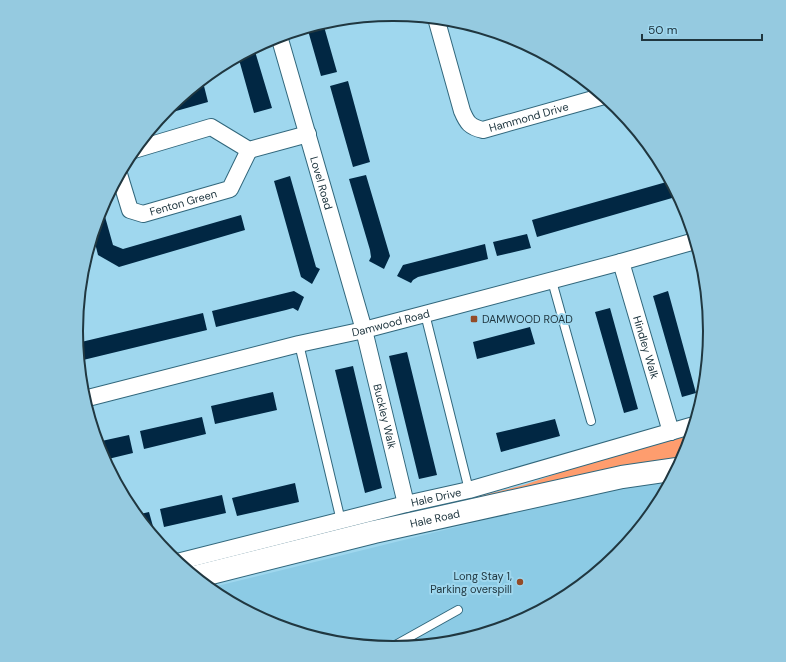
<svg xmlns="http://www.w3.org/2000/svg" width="786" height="662" font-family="'DM Sans',sans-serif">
<rect width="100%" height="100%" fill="#9fd7ee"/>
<path fill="#8ccbe5" d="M671,480l-15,27 -39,48 -48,40 -55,29 -59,18 -62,6 -62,-6 -60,-18 -54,-30 -8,-6 389,-96z"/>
<path fill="#fe9d6e" d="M691,435l-5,18 -4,6 -31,5 -383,85 256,-64 49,-17z"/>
<path fill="#012743" d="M323,23l14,49 -16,4 -14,-49z
M254,48l18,60 -18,5 -16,-57z
M348,81l22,81 -17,5 -23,-81z
M204,86l4,16 -46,13 7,-8 19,-16z
M366,175l24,81 -6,13 -15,-8 2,-4 -1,-7 -21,-71z
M290,176l26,91 4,2 -8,15 -11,-7 -27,-96z
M670,181l9,15 -142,41 -5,-17z
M102,206l11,39 10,4 118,-34 4,15 -126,37 -21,-12 -3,-12 -3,-8z
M527,234l4,14 -34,8 -4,-14z
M485,244l3,15 -70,18 -5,3 -2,3 -14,-7 6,-11z
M294,291l10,6 -6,14 -5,-3 -7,2 -70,17 -4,-16z
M668,291l28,102 -14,4 -29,-101z
M610,308l28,101 -14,4 -29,-101z
M203,313l4,17 -128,31 -2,-18z
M530,327l5,17 -58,15 -4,-17z
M407,352l30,123 -18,4 -30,-123z
M353,366l29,122 -17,5 -30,-123z
M273,392l4,18 -62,14 -4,-18z
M202,417l4,17 -62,15 -4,-18z
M555,419l5,17 -59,16 -5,-19z
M129,435l4,18 -29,7 -7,-18z
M295,483l4,19 -62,14 -5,-18z
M222,495l4,18 -62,14 -4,-18z
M149,512l5,18 -5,1 -13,-16z"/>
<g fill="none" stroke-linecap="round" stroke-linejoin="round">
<g stroke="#31677c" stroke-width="10">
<path id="lane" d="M552,281l39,140
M425,314l44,176
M299,344l42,177
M390,648l68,-38"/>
</g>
<g stroke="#31677c" stroke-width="18">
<g id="street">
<path id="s1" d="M436,18l26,93c5,12 8,16 21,19l121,-34"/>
<path id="s2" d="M279,36l85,294 42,174"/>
<path d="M134,150l77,-23 38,23 59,-16"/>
<path id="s3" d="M119,174l11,36 13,4 87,-25 19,-39"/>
<path id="s4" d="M621,262l50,170"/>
<path id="s5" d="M84,399l215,-55 65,-14 61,-16 196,-52 74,-21"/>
<path id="s6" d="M177,562l229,-58 63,-14 225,-65"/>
</g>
</g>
<g stroke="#31677c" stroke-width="24">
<g id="secondary">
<path id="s7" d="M195,577l179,-45 248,-55 55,-8"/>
</g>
</g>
<use href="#lane" stroke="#fff" stroke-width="8"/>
<use href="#street" stroke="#fff" stroke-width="16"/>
<use href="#secondary" stroke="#fff" stroke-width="22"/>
</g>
<g fill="#934b27" stroke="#9fd7ee" stroke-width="1.5">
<rect x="470" y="315" width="8" height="8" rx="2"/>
<circle cx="520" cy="582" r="4"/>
</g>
<g text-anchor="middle" stroke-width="4" stroke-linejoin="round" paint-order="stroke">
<g font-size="11" fill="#203740" stroke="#9fd7ee">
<text dy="4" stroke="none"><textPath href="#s1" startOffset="174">Hammond Drive</textPath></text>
<text dy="4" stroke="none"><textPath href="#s2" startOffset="153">Lovel Road</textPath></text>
<text dy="4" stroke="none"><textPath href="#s3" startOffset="93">Fenton Green</textPath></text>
<text dy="4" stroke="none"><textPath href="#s5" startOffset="316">Damwood Road</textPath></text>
<text dy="4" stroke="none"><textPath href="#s4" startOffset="89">Hindley Walk</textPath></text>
<text dy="4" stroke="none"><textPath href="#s2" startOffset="395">Buckley Walk</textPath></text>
<text dy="4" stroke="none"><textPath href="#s6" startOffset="267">Hale Drive</textPath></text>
<text dy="4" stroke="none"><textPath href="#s7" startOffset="247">Hale Road</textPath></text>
</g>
<g font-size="11" fill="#203740" stroke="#9fd7ee" text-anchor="start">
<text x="482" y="323">DAMWOOD ROAD</text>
<text x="512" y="580" text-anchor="end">Long Stay 1,<tspan x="512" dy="13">Parking overspill</tspan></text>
</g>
</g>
<path d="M0 0H786V662H0ZM83 331a310 310 0 1 1 620 0a310 310 0 1 1-620 0Z" fill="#95cae0" fill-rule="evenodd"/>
<path fill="none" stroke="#203740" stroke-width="2" d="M83 331a310 310 0 1 1 620 0a310 310 0 1 1-620 0Z"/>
<path d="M642 34v6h120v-6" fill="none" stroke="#203740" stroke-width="2"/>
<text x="648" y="34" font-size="12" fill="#203740" stroke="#9fd7ee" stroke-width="3" paint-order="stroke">50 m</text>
</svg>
